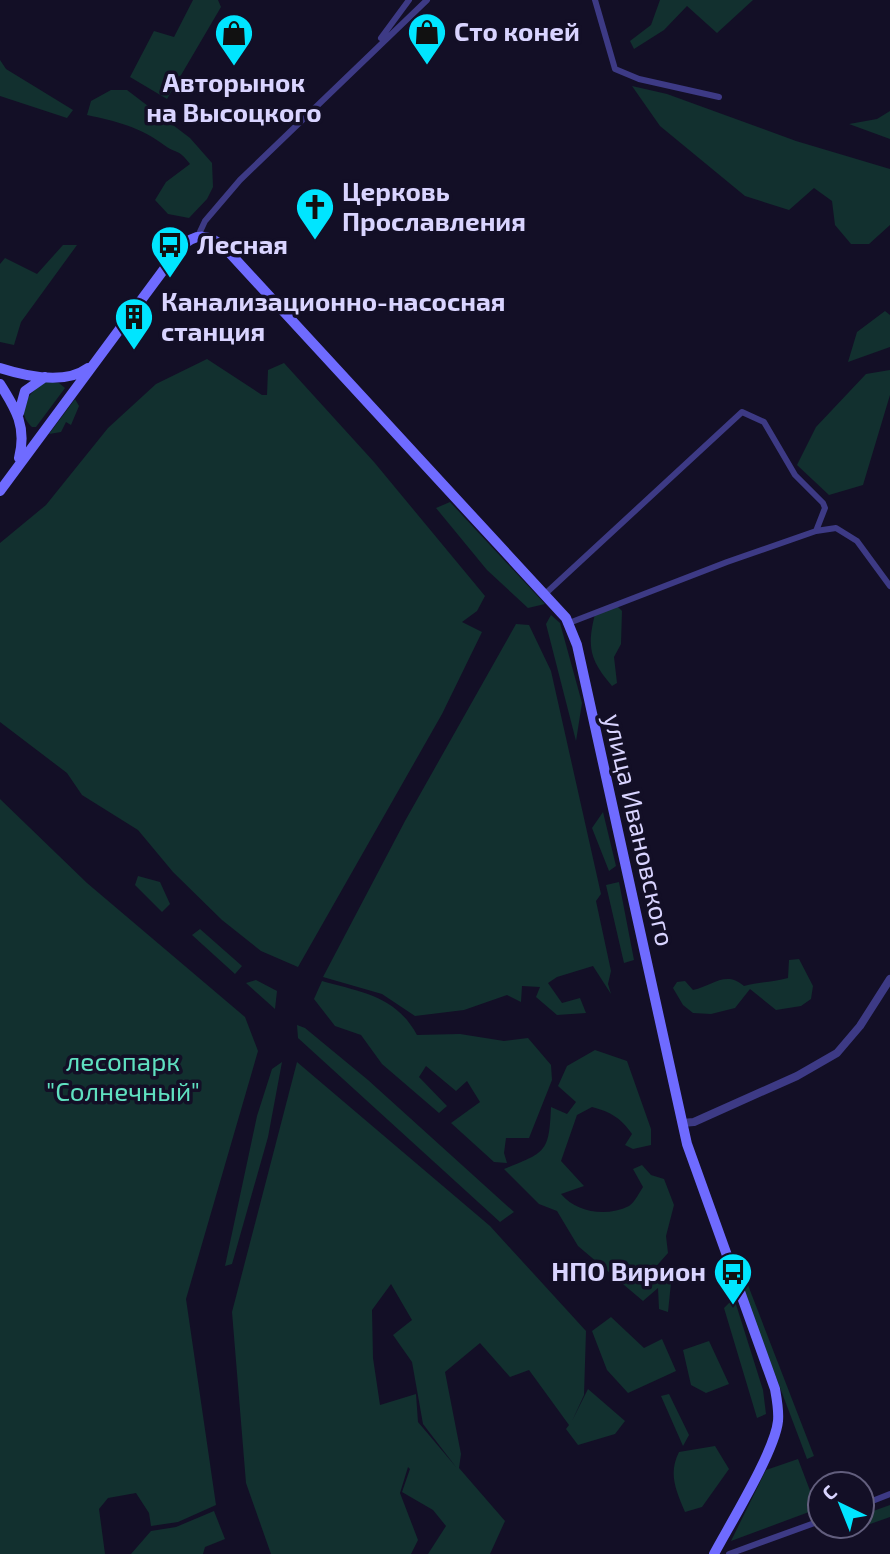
<svg xmlns="http://www.w3.org/2000/svg" width="890" height="1554" font-family="'Exo 2',sans-serif">
<rect width="100%" height="100%" fill="#130f26"/>
<path fill="#12302f" fill-rule="evenodd" d="M193,0h25l3,7 -54,92 -37,-22 24,-46 20,6z
M660,0h93l-36,33 -30,-27 -23,24 -30,19 -4,-8 21,-16z
M0,60l6,9 67,41 -6,8 -67,-22z
M632,86l35,8 129,47 94,28v56l-21,19h-18l-16,-19 -3,-24 -18,-13 -25,22 -44,-14 -85,-70z
M111,90h16l63,48 22,25 1,24 -6,12 -18,19 -21,-4 -13,-14 11,-18 24,-18c-12,-16 -14,-10 -26,-19 -24,-18 -48,-24 -77,-30l4,-14z
M890,111v28l-41,-15 28,-5z
M63,245h14l-56,77 -7,23 -14,-3v-78l5,-6 32,16z
M885,311l5,4v32l-42,15 9,-30z
M207,359l55,36h5l1,-25 16,-7 90,99 111,134 -8,15 -15,11 20,10 -40,82 -144,253 -37,-16 -39,-31 -49,-48 -35,-42 -56,-35 -15,-22 -67,-51v-179l46,-38 62,-77 48,-44z
M890,370v25l-27,90 -34,10 -32,-30 19,-38 50,-53z
M46,381l13,2 6,5 -29,39h-4c-19,-18 -2,-35 14,-46z
M75,399l4,7 -8,19 -5,-3 -5,10 -12,2z
M450,502l95,102 -17,4 -41,-38 -51,-62z
M614,603l8,8 -1,33 -7,13 3,26 -5,3c-24,-28 -25,-41 -16,-76z
M551,615l9,8 22,80 -6,38 -30,-117z
M516,624l13,1 22,46 50,223 -5,7 15,70 -3,13 3,10 -18,-28 -36,11 -9,6 14,20 18,-5 6,15 -29,2 -21,-18 4,-10 -18,-1 -1,16 -14,-7 -43,15 -49,6 -33,-22 -59,-17 82,-156z
M0,799l87,84 158,134 13,34 -72,248 30,206 -38,17 -27,4 -2,-13 -13,-20 -28,5 -9,11 6,45h-105z
M603,812l13,54 -7,5 -17,-43z
M138,876l22,6 10,22 -8,8 -27,-27z
M619,882l15,78 -10,3 -18,-78z
M200,929l42,37 -7,8 -43,-39z
M799,959l14,27 -2,13 -10,7 -25,4 -26,-21 -15,19 -24,6 -18,-1 -10,-8 -10,-17 4,-6 8,-1 8,9c20,-4 32,-20 51,-4 15,-4 30,-4 44,-8l1,-18z
M256,980l21,11 -2,18 -29,-26z
M322,981c39,11 74,15 95,54l43,-1 44,7 24,-3 23,27 1,15 -23,58h-23l-2,15 3,10 -13,-1 -43,-39 29,-21 -13,-21 -11,10 -30,-25 -7,11 28,29 -8,7 -57,-49 -21,-29 -26,-9 -21,-27z
M297,1025l8,3 63,52 146,132 -14,10 -202,-184z
M595,1050l32,11 24,68v16l-18,4 -8,-4 7,-11c-11,-16 -21,-22 -40,-27l-15,8 -16,46 23,25 -23,8c16,19 46,23 68,12 6,-4 10,-13 14,-19l-10,-18 9,-4 9,10 13,4 10,26 -8,31 2,17 -16,18 19,12 -3,29 -9,-3 -1,-21 -15,13 -65,-55 -21,-35 -18,-7 -35,-35c42,-17 45,-16 47,-62l16,7 9,-12 -18,-16 9,-20z
M282,1062l-14,75 -36,127 -7,2 32,-150 15,-47z
M297,1062l193,164 96,105 -2,64 -12,26 16,-32 37,32 -10,13 -37,11 -12,-16 3,-4 -40,-55 -19,7 -30,-34 -35,29 16,82 -2,14 46,53 -15,33h-62l18,-28 -13,-16 -31,-18 8,-23 -2,-2 -8,26 18,47 -7,14h-140l-25,-71 -14,-171zM391,1284l21,36 -19,15 19,27 11,62 33,43 -38,-45 -2,-28 -36,11 -7,-47 -1,-48z
M746,1280l68,176 -7,3 -67,-177z
M734,1298l29,92 3,24 -9,4 -33,-110z
M611,1317l33,31 18,-9 14,32 -48,22 -21,-23 -15,-39z
M709,1341l20,43 -23,9 -15,-8 -8,-35z
M669,1394l20,41 -6,11 -22,-50z
M715,1446l14,23 -27,38 -17,5c-9,-22 -17,-38 -6,-60z
M798,1459l19,50 -86,32 35,-71z
M890,1505v12l-34,12 -1,-3h7v-11z
M214,1511l11,28 -20,8 -2,7h-72l20,-23 25,-4z"/>
<g fill="none" stroke-linecap="round" stroke-linejoin="round">
<path stroke="#3d3a85" stroke-width="6" d="M595,0l20,69 24,10 80,18
M381,38l28,-38
M198,236l7,-15 35,-41 187,-180
M545,594l197,-182 22,10 31,53 28,28 2,5 -9,23
M569,623l158,-61 89,-31 20,-3 21,13 33,45
M862,1505l28,-11
M729,1554l91,-33"/>
<path stroke="#3d3a85" stroke-width="8" d="M682,1123l12,-1 103,-46 40,-23 23,-27 30,-47"/>
<path stroke="#6f6bff" stroke-width="10" d="M0,368c25,8 65,17 88,0
M0,384c16,25 27,43 19,74
M19,413l6,-22 20,-14
M0,491l179,-242c16,-17 31,-16 47,0l340,369 11,27 110,499 88,245c2,11 4,21 3,32 -3,30 -48,103 -64,133"/>
</g>
<defs>
<g id="shop-pin" transform="scale(2.0125)"><path d="M0 17L-7.5 6A9.5 9.5 0 1 1 7.5 6Z" fill="#00e5ff" stroke="#130f26"/><path d="M-5-2.5h2.3a2.7 3.5 0 0 1 5.4 0H5L5.5 6h-11ZM-1.5-2.5h3a1.5 2.3 0 0 0-3 0Z" fill="#111"/></g>
<g id="church-pin" transform="scale(2.0125)"><path d="M0 17L-7.5 6A9.5 9.5 0 1 1 7.5 6Z" fill="#00e5ff" stroke="#130f26"/><path d="M-1.2-6h2.4v3.5h3.3v2.4h-3.3V6h-2.4V-.1h-3.3v-2.4h3.3Z" fill="#111"/></g>
<g id="bus-pin" transform="scale(2.0125)"><path d="M0 17L-7.5 6A9.5 9.5 0 1 1 7.5 6Z" fill="#00e5ff" stroke="#130f26"/><path d="M-5-6H5V4H4V6H2V4H-2V6H-4V4H-5ZM-3.5-4V0h7V-4ZM-3.5 1.2v1.5H-2V1.2ZM2 1.2v1.5H3.5V1.2Z" fill="#111"/></g>
<g id="building-pin" transform="scale(2.0125)"><path d="M0 17L-7.5 6A9.5 9.5 0 1 1 7.5 6Z" fill="#00e5ff" stroke="#130f26"/><path d="M-4-6H4V6H1V3H-1V6H-4ZM-2.5-4.3h1.7v1.8h-1.7ZM.8-4.3h1.7v1.8H.8ZM-2.5-1h1.7V.8h-1.7ZM.8-1h1.7V.8H.8Z" fill="#111"/></g>
</defs>
<g fill-rule="evenodd">
<use href="#shop-pin" x="427" y="32"/>
<use href="#shop-pin" x="234" y="33"/>
<use href="#church-pin" x="315" y="207"/>
<use href="#bus-pin" x="170" y="245"/>
<use href="#building-pin" x="134" y="317"/>
<use href="#bus-pin" x="733" y="1272"/>
</g>
<g text-anchor="middle" stroke-width="7" stroke-linejoin="round" paint-order="stroke">
<g font-size="26" font-weight="bold" fill="#d9d4ff" stroke="#130f26" text-anchor="start">
<text x="454" y="41">Сто коней</text>
<text x="234" y="92" text-anchor="middle">Авторынок<tspan x="234" dy="30">на Высоцкого</tspan></text>
<text x="342" y="201">Церковь<tspan x="342" dy="30">Прославления</tspan></text>
<text x="197" y="254">Лесная</text>
<text x="161" y="311">Канализационно-насосная<tspan x="161" dy="30">станция</tspan></text>
<text x="706" y="1281" text-anchor="end">НПО Вирион</text>
</g>
<g font-size="26" fill="#d9d4ff" stroke="#130f26">
<text transform="translate(639 830) rotate(77)" y="9">улица Ивановского</text>
</g>
<g font-size="26" fill="#5fe0c0" stroke="#130f26">
<text x="123" y="1071">лесопарк<tspan x="123" dy="30">"Солнечный"</tspan></text>
</g>
</g>
<g transform="translate(841 1505) rotate(317)"><circle r="33" fill="#130f26" stroke="#625e7d" stroke-width="2"/>
<path d="M0-5L12 26L0 18L-12 26Z" fill="#00e5ff"/>
<text y="-10" font-size="19" font-weight="bold" text-anchor="middle" fill="#d9d4ff">С</text>
</g>
</svg>
